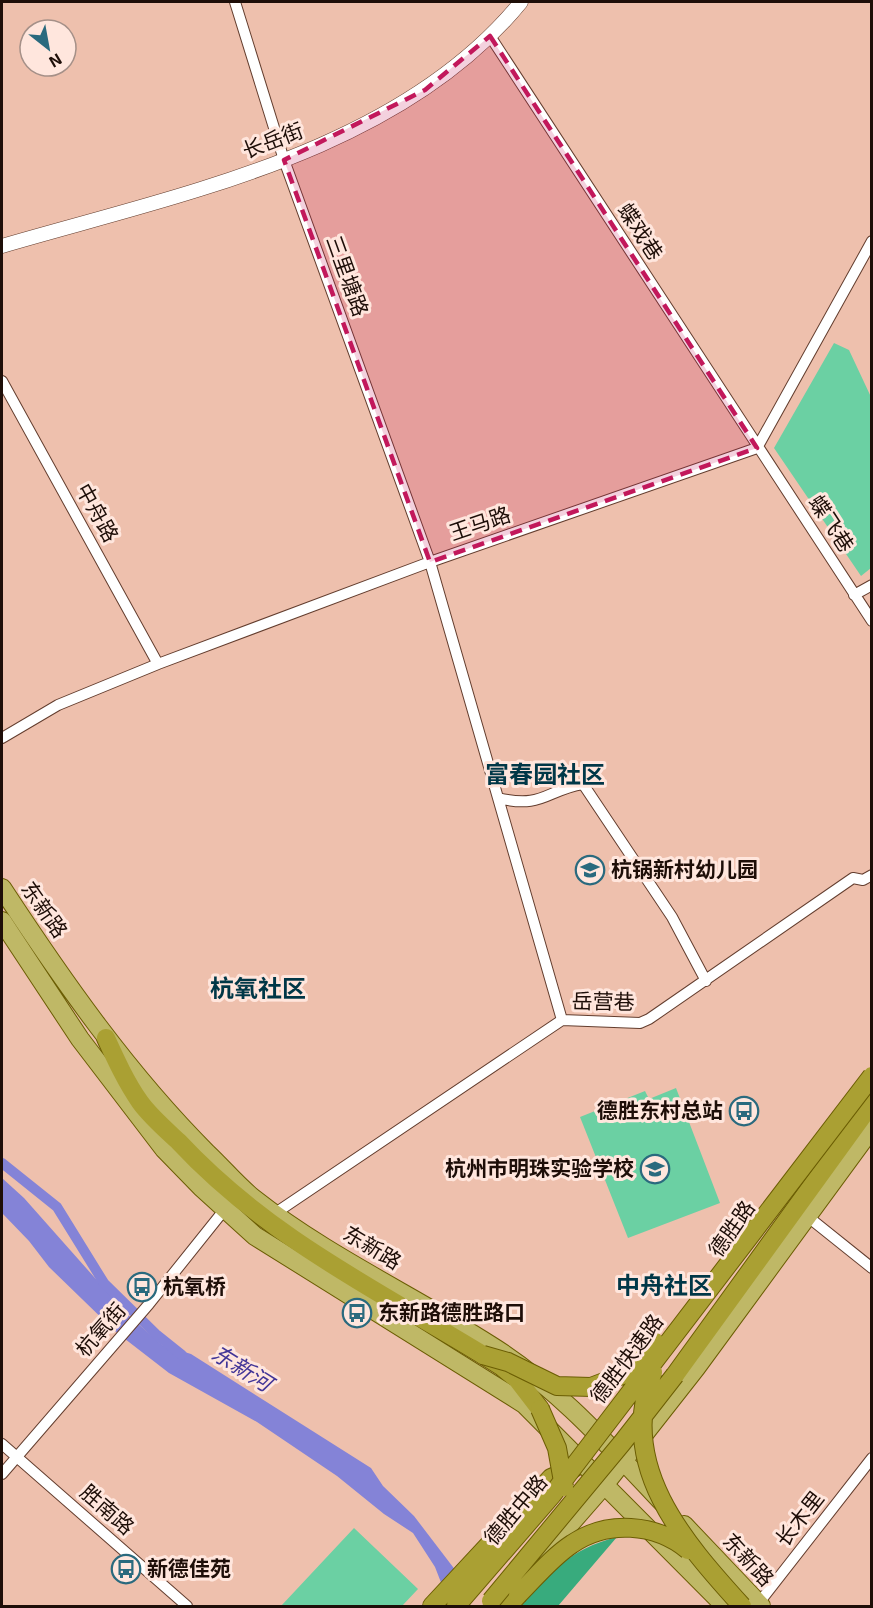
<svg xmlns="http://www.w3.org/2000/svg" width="873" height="1608" font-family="'Exo 2','Noto Sans SC',sans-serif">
<rect width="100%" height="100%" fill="#eec0ad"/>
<path fill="#6bd0a3" d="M834,343l15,7 22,47v171l-10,8 -87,-128z
M676,1088l44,115 -92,35 -48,-121 65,-26 4,8z
M354,1528l64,61 -16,17h-121z"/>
<path fill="#38ab7d" d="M617,1537l-59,69h-37c33,-36 47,-56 96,-69z"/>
<path fill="#8483d7" d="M2,1178l22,20 102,115 36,32 29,9 180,114 12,18 31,30 42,55 -14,14 -7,-18 -22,-34 -29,-19 -47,-38 -80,-54 -88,-49 -53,-41 -67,-65 -20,-26 -27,-28z"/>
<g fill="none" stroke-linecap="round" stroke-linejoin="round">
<path stroke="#8483d7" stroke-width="10" d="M2,1163l55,44 47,76 53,52 25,20"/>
<g stroke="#633d2e" stroke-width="12">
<path id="minor" d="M235,2l49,158 146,402 132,458
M490,36l382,585
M2,381l156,283
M854,595l18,-10
M2,738l56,-33 100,-41 272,-102 327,-114 115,-207
M498,798c45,11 48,-8 85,-14l89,133 34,64
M274,1214l288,-194 78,3 9,-4 204,-141 10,2 9,-5
M807,1216l65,52
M2,1444l185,162
M2,1474l147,-170 76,-95
M758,1604l114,-146"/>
</g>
<g stroke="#633d2e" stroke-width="15">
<path id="tertiary" d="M2,246c177,-52 397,-94 519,-244"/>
</g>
<g stroke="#6b5d03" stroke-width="20">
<path id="primary" d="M2,888c61,93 126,186 205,265 15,14 29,31 46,45 72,57 159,97 237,147 66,41 120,102 173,158
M2,921l78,118 84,110 37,38 54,49 269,168 201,202
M684,1525l77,81
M522,1579l83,-95 91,-116 176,-240"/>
</g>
<g stroke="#6b5d03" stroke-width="20">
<path id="trunk" d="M106,1038c10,22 20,44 34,64 10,14 25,27 38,39 94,101 208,153 323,225l16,13 23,30
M675,1375l197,-272
M432,1606l119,-128 23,-10
M456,1606l96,-111
M508,1606l10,-11"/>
</g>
<use href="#minor" stroke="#fff" stroke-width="10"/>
<use href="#tertiary" stroke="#fff" stroke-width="14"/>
<use href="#primary" stroke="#bfb866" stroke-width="18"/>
<use href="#trunk" stroke="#aaa033" stroke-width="18"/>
<g stroke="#6b5d03" stroke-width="20" stroke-linecap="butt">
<path id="trunk-bridge" d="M483,1355l25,7 49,24 34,1 34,-13 29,-33
M653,1372c-37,93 30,169 89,234
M540,1409l17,39 7,39
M552,1495l320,-419
M518,1595c17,-17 34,-38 54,-51 35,-24 83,-21 116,6
M491,1601l131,-158 53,-68"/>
</g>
<use href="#trunk-bridge" stroke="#aaa033" stroke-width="18"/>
</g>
<path fill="#c2185b" fill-opacity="0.2" stroke="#c2185b" stroke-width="4.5" stroke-dasharray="12 8" stroke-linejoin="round" d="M490,36l267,412 -327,114 -146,-402 141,-70z"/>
<defs>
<g id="school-ring" transform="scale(1.5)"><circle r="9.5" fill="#ffe6dd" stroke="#2a6a7e" stroke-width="1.5"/><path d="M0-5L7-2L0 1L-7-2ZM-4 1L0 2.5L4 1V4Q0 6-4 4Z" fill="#2a6a7e"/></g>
<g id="bus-ring" transform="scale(1.5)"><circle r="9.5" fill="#ffe6dd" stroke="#2a6a7e" stroke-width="1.5"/><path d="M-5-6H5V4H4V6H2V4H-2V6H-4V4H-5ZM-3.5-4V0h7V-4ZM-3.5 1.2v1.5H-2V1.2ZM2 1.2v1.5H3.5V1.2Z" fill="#2a6a7e"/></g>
</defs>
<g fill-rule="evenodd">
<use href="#school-ring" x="590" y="870"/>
<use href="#bus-ring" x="744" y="1111"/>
<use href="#school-ring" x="655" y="1169"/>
<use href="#bus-ring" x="142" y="1287"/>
<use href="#bus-ring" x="357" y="1313"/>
<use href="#bus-ring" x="126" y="1569"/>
</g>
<g text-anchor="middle" stroke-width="6" stroke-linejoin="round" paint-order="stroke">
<g font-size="21" fill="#1e0e08" stroke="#ffe6dd">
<text transform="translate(273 141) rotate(-21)" y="7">长岳街</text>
<text transform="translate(640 232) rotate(57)" y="7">蝶戏巷</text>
<text transform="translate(347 276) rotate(70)" y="7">三里塘路</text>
<text transform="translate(97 513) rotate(61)" y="7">中舟路</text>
<text transform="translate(480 524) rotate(-19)" y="7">王马路</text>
<text transform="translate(831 524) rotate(57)" y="7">蝶飞巷</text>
<text transform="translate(44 910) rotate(55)" y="7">东新路</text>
<text transform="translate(603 1002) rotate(1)" y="7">岳营巷</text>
<text transform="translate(732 1229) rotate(-55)" y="7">德胜路</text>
<text transform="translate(372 1248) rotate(31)" y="7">东新路</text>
<text transform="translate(101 1330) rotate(-49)" y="7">杭氧街</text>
<text transform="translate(627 1359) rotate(-53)" y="7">德胜快速路</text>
<text transform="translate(107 1510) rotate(41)" y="7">胜南路</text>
<text transform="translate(516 1510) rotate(-50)" y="7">德胜中路</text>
<text transform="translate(800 1519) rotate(-52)" y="7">长木里</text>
<text transform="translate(748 1560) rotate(47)" y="7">东新路</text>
</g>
<g font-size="21" font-weight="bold" fill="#1e0e08" stroke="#ffe6dd" text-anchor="start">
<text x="611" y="877">杭锅新村幼儿园</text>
<text x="723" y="1118" text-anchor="end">德胜东村总站</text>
<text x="634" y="1176" text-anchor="end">杭州市明珠实验学校</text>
<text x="163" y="1294">杭氧桥</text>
<text x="378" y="1320">东新路德胜路口</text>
<text x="147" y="1576">新德佳苑</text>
</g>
<g font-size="22" font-style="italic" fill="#423597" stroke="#ffe6dd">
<text transform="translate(242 1368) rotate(32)" y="8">东新河</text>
</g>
<g font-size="24" font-weight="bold" fill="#003747" stroke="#ffe6dd">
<text x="545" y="783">富春园社区</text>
<text x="258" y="997">杭氧社区</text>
<text x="664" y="1294">中舟社区</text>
</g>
</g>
<rect width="873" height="1608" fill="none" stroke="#1e0e08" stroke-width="6"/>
<g transform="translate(48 48) rotate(149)"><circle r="28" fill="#ffe6dd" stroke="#a59088" stroke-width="1.5"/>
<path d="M0-4.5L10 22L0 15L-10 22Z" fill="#2a6a7e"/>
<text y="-9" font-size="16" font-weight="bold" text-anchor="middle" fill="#1e0e08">N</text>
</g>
</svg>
